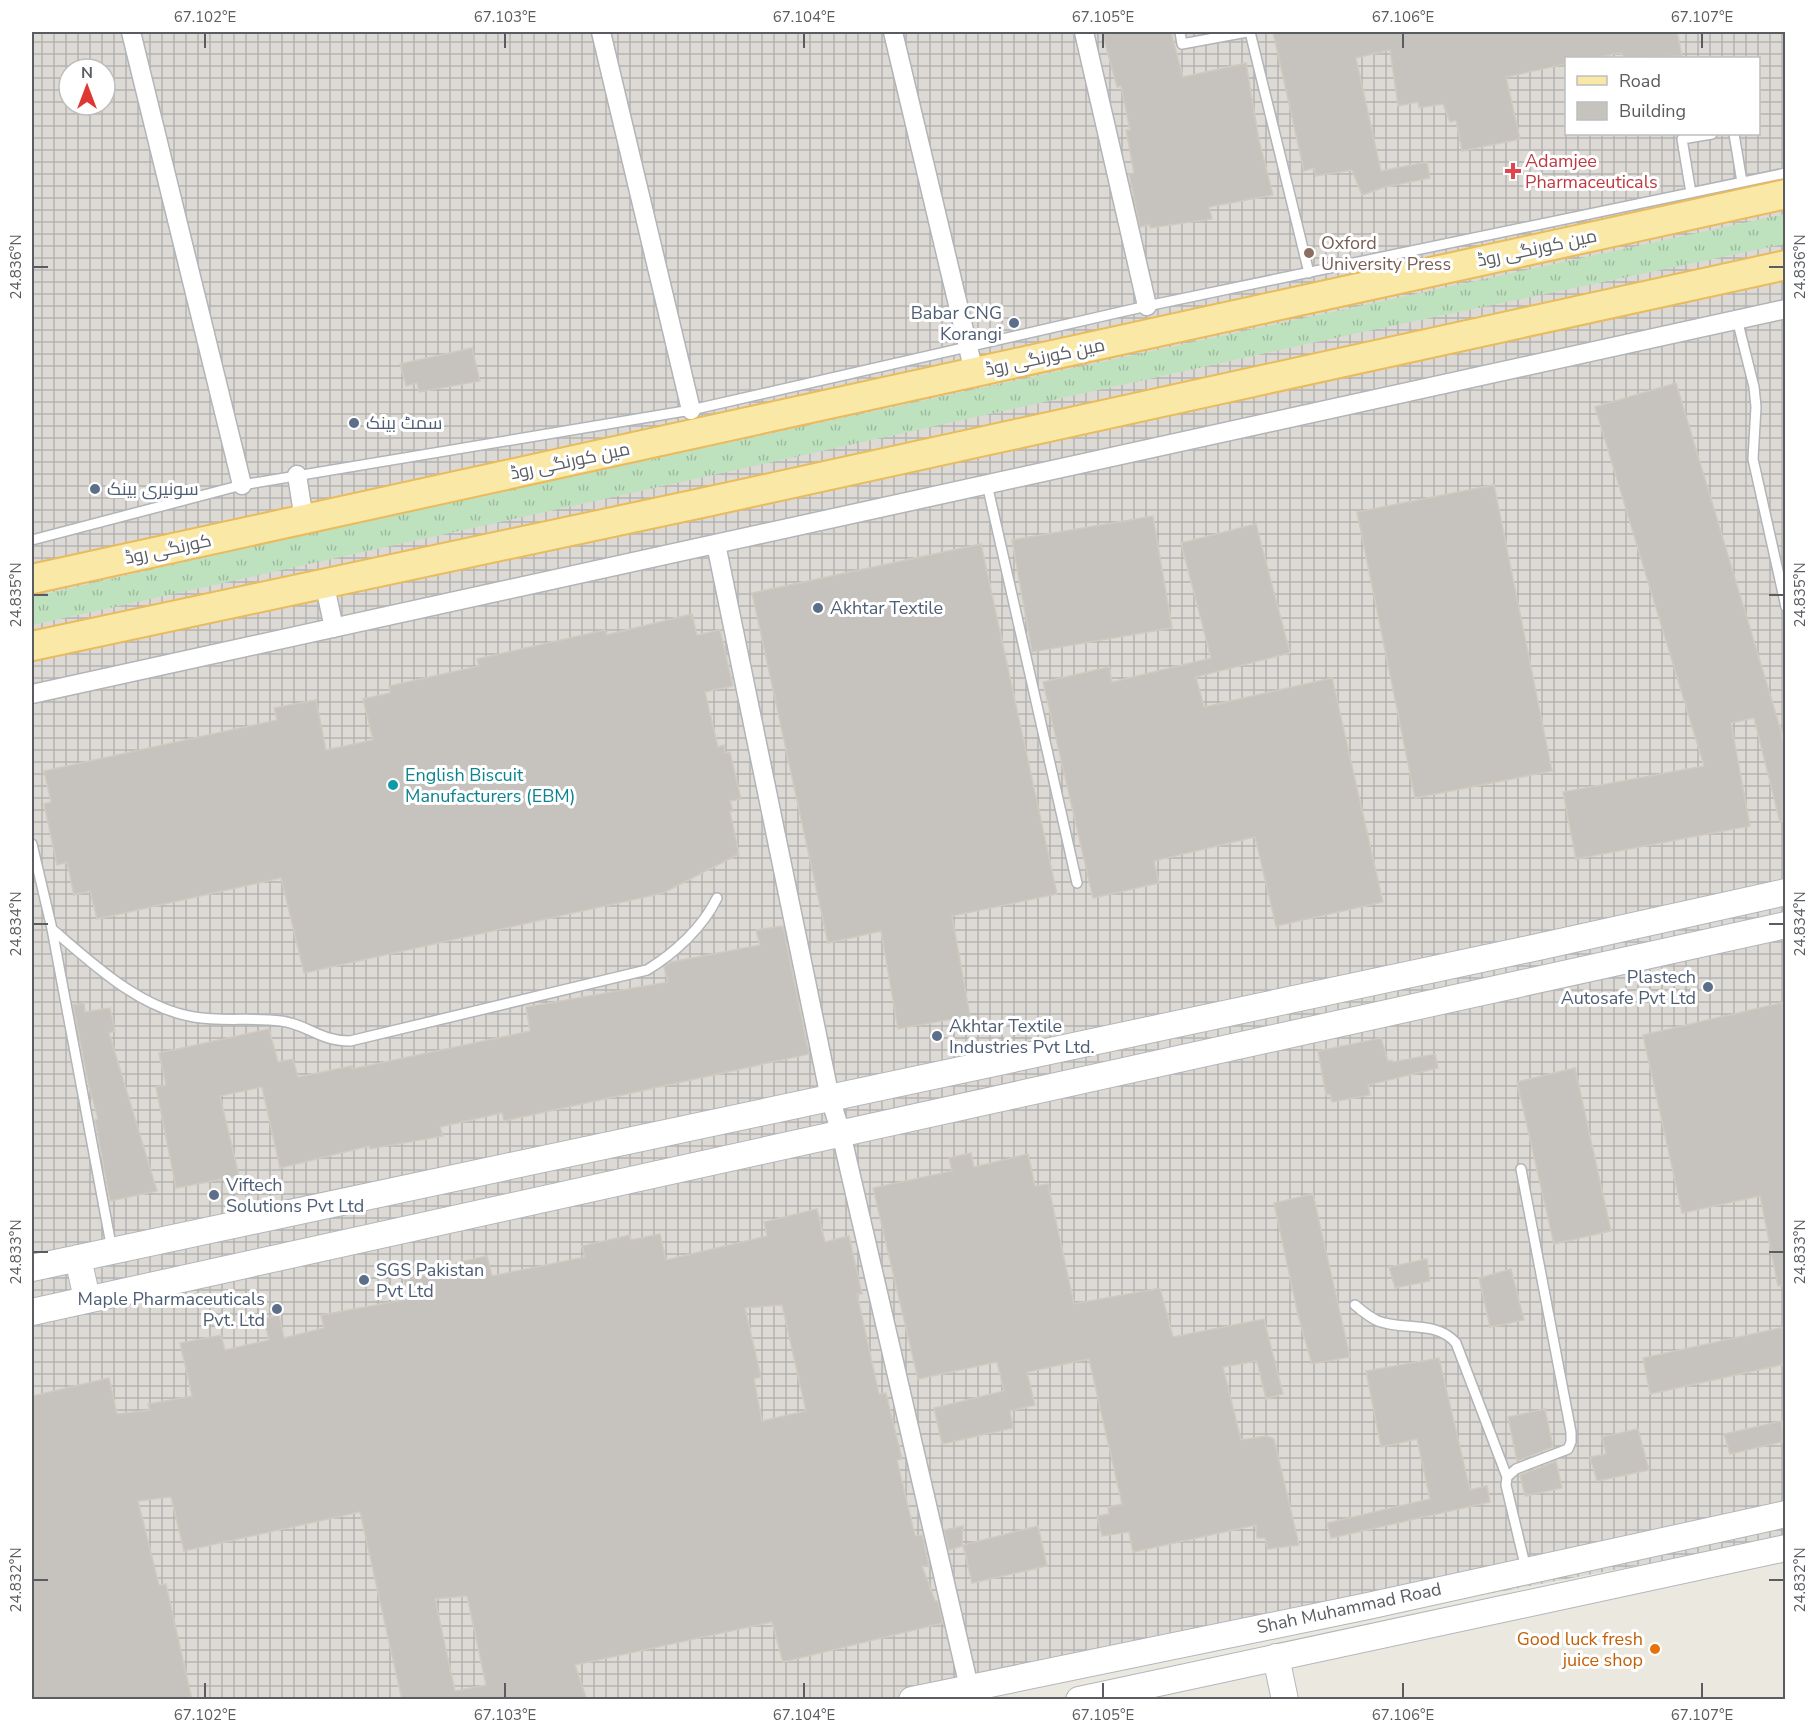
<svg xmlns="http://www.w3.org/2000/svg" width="1817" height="1731" font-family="'Nunito Sans',Cairo,sans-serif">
<defs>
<pattern id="industrial-grid" width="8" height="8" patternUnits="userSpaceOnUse" patternTransform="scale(1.5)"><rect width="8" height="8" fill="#dddad5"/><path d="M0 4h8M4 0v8" fill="none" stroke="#b6b4b0"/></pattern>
<pattern id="grass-tufts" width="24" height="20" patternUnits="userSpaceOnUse" patternTransform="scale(1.5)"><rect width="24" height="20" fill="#bfe2be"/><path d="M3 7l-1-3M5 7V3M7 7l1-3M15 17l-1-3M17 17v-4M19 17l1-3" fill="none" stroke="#9eba9e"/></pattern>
</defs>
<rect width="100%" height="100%" fill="#ebe8e0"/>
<path fill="url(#industrial-grid)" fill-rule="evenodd" d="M32,32h1753v1505l-842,162 -911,1zM1566,58h192v76h-192zM69,69h36v36h-36z"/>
<path fill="url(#grass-tufts)" d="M1785,214v30l-432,90 -1321,291v-28l266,-61z"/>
<path fill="#c6c3be" stroke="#d0cabf" stroke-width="1.5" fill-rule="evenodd" d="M1102,32h69l12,45 63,-14 13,77 14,55 -64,12 3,12 -62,9v-4l-10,3 -11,-53 5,-1 -8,-43h4l-9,-44 -4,1z
M1273,32h404l5,24 -56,2 -6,-5 -26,5h-28v6l-60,13 14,62 -58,12 -6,-31 -6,2 -7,-18 -24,4 -1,-6 -20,4 -8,-56 -34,8 25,113 46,-9 3,16 -45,9 -23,8 -10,-25 -36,6 -2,-8 -10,3z
M472,348l8,33 -61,11 -2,-9 -11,3 -6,-22z
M1676,383l109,361v77l-5,1 -26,-104 -23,5 19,103 -174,33 -13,-67 141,-26 -109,-359z
M1494,485l58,286 -137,27 -58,-286z
M1153,516l19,112 -140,24 -20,-112z
M1256,524l34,129 -94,24 8,30 128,-29 51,224 -107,24 -21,-89 -101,24 5,22 -66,15 -50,-216 66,-15 3,15 99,-24 -30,-115z
M981,544l76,350 -105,22 18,100 -72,13 -17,-98 -53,12 -76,-350z
M692,614l5,21 23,-5 13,56 -28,6 13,55 6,-2 1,8 5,-1 11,47 -11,2 3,10 -3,1 9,42 -76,39 -359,80 -23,-95 -184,41 -7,-28 -16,4 -7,-33 -10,3 -13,-61 7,-2 -7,-31 233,-51 -3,-12 42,-8 10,50 47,-10 -10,-41 27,-6 -1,-7 90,-20 -2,-7 128,-29 1,5z
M783,926l26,128 -305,67 -2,-8 -62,14 3,9 -73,13 -1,-3 -89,22 -18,-81 -42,9 19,80 -63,12 -20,-101 10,-2 -7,-32 110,-24 9,33 15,-3 5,18 54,-11v3l178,-38 -4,-24 142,-25 -4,-15 7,-5 89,-17 -4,-15z
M1785,1002v283l-7,1 -18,-90 -78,17 -39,-178z
M84,1003l1,9 25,-4 5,23 -6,2 48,158 -47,10 -15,-81 3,-1 -10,-37 -15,-77z
M1381,1038l7,23 4,-1 1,2 42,-8 3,14 -70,17 2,10 -38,7 -2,-8 -4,1 -8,-44z
M1575,1068l36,163 -57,13 -37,-162z
M971,1153l3,14 54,-13 7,32 13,-2 26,120 86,-16 13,49 91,-18 19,75 -17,5 -9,-38 -34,6 18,73 26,-4 7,3 25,106 -31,4 -3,-11h-8l-1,-13 -123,27 -4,-20 -27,4 -5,-20 12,-2 -1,-7 14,-3 -33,-145 -62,13 8,33 -25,6 3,17 -71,16 -8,-36 70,-17 -7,-29 -79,17 -45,-191 79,-17 -3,-13z
M1313,1194l37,163 -38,7 -14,-49 -24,-112z
M817,1209l8,33 24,-6 13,58h-5l22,100 7,-1 16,66 -5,1 18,76 7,-1 5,22 2,9h-7l13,35h3l5,22 -160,39 -11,-40 -197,43 12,35h-185l-42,-188 -176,39 -13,-54 -33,4 21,84 7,-1 26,116h-160v-304l77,-18 8,36 33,-4 -2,-6 44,-8 -12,-53 41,-8 4,15 44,-10 -5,-21 15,-4 5,23 40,-10 -3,-13 88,-16 -5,-19 53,-12 -1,-5 31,-7 5,20 93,-19 -3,-11 48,-11 1,5 29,-6 6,26 101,-24 -3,-14zM782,1305l24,106 -44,10 -8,-42 7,-2 -16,-69zM467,1596l19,89 -31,6 -20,-92z
M1427,1259l3,22 -35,7 -6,-21z
M1511,1269l13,51 -34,7 -11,-49z
M1785,1327v37l-135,30 -7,-36z
M1439,1358l31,132 17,-4 3,16 -159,36 -4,-15 103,-24 -13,-60 -36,8 -15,-76z
M1545,1409l8,38 -36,14 -9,-44z
M1782,1421l3,20 -55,13 -6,-20z
M1638,1429l11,41 -52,11 -7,-24 16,-3 -4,-17z
M1556,1461l6,27 -37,8 -5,-21z
M963,1526l-1,20 -13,4 -5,-20z
M1038,1526l9,40 -75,17 -9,-38z"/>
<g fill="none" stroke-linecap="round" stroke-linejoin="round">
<g stroke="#b1b4b8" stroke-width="12">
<path id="lane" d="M1180,32l2,12 65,-12
M1250,32l59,241
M1734,134l8,48
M1691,193l-9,-54 30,-5
M1737,319l17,68 2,20 -3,52 33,148
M987,484l90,399
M32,540l210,-55 449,-75 456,-104 639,-133
M32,844l20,85 60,321
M52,929c41,35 87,79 142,88 28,5 58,0 87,4 26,3 38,20 69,20l297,-71c28,-17 56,-43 70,-72
M1521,1169l50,263v10l-3,7 -52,20 -9,8 -1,8 20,84
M1355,1305c7,6 14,12 23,16 26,10 58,-1 78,22l51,134"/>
</g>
<g stroke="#b1b4b8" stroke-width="21">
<path id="street" d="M131,32l111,453
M601,32l90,378
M893,32l81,340
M1084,32l63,274
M297,475l7,45
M716,544l114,554 11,35 128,554
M324,582l10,46
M32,694l1754,-385"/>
</g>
<g stroke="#b2b6bb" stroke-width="28">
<path id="secondary" d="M78,1258l9,41
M32,1268l1506,-321 248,-55
M32,1312l1754,-387
M1276,1657l9,43
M912,1700l456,-94 418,-92
M1079,1700l707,-152"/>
</g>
<g stroke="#e9bb5c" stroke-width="32">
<path id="primary" d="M32,579l1754,-385
M32,646l679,-145 1075,-236"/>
</g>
<use href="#lane" stroke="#fff" stroke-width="9"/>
<use href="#street" stroke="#fff" stroke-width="18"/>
<use href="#secondary" stroke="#fff" stroke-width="26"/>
<use href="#primary" stroke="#fae9a6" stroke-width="28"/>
</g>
<path fill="none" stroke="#595d61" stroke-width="2" d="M205,33v15M505,33v15M804,33v15M1103,33v15M1403,33v15M1702,33v15M33,267h15M1769,267h15M33,595h15M1769,595h15M33,924h15M1769,924h15M33,1252h15M1769,1252h15M33,1580h15M1769,1580h15M205,1683v15M505,1683v15M804,1683v15M1103,1683v15M1403,1683v15M1702,1683v15"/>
<path fill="#e0444e" stroke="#fff" stroke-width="2" d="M1510 162h6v6h6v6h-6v6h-6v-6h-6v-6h6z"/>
<circle fill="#8d6e63" stroke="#fff" stroke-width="2" cx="1309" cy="253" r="6"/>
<g fill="#5c6f8a" stroke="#fff" stroke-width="2">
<circle cx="1014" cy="323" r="6"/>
<circle cx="354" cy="423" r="6"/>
<circle cx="95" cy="489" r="6"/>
<circle cx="818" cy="608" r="6"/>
<circle cx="1708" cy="987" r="6"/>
<circle cx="937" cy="1036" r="6"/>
<circle cx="214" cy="1195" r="6"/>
<circle cx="364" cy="1280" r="6"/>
<circle cx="277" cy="1309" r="6"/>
</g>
<circle fill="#0f9aa8" stroke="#fff" stroke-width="2" cx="393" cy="785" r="6"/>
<circle fill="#e8710a" stroke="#fff" stroke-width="2" cx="1655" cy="1649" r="6"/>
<g text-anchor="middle" stroke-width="6" stroke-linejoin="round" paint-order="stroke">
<g font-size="18" fill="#be3a42" stroke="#fff" text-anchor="start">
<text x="1525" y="167">Adamjee<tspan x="1525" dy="21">Pharmaceuticals</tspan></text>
</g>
<g font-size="18" fill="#785e54" stroke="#fff" text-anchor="start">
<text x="1321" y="249">Oxford<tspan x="1321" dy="21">University Press</tspan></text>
</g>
<g font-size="18" fill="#595d61" stroke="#fff">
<text transform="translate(1537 248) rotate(-12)" y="6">مین کورنگی روڈ</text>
<text transform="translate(1045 357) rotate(-12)" y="6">مین کورنگی روڈ</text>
<text transform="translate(570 461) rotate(-12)" y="6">مین کورنگی روڈ</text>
<text transform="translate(168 549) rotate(-12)" y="6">کورنگی روڈ</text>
<text transform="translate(1349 1608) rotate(-12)" y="6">Shah Muhammad Road</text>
</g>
<g font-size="18" fill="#4e5e75" stroke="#fff" text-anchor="start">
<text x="1002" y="319" text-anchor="end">Babar CNG<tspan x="1002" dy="21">Korangi</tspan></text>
<text x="366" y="429">سمٹ بینک</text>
<text x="107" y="495">سونیری بینک</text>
<text x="830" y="614">Akhtar Textile</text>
<text x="1696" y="983" text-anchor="end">Plastech<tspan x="1696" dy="21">Autosafe Pvt Ltd</tspan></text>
<text x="949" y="1032">Akhtar Textile<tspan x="949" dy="21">Industries Pvt Ltd.</tspan></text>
<text x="226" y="1191">Viftech<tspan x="226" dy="21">Solutions Pvt Ltd</tspan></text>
<text x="376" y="1276">SGS Pakistan<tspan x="376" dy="21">Pvt Ltd</tspan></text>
<text x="265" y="1305" text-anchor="end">Maple Pharmaceuticals<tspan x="265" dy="21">Pvt. Ltd</tspan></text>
</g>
<g font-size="18" fill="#0d838f" stroke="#fff" text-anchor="start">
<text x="405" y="781">English Biscuit<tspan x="405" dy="21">Manufacturers (EBM)</tspan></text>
</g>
<g font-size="18" fill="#c56008" stroke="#fff" text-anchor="end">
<text x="1643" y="1645">Good luck fresh<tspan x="1643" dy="21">juice shop</tspan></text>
</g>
</g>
<rect width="1817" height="1731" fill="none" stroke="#ffffff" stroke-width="66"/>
<rect x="1565" y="57" width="195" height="78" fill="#ffffff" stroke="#bdbec0" stroke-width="1.5"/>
<rect x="1577" y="76" width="30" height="9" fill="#fae9a6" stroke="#bdbec0" stroke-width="1.5"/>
<text x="1619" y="87" font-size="18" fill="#595d61">Road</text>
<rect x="1577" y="102" width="30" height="18" fill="#c6c3be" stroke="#bdbec0" stroke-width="1.5"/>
<text x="1619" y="117" font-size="18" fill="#595d61">Building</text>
<g transform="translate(87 87)"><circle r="28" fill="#ffffff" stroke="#bdbec0" stroke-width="1.5"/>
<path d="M0-4.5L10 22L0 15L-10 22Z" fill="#df3833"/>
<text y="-9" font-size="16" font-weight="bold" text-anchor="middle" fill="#595d61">N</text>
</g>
<rect x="33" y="33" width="1751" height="1665" fill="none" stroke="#595d61" stroke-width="2"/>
<g font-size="15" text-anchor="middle" fill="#595d61">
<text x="205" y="22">67.102°E</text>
<text x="505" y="22">67.103°E</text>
<text x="804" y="22">67.104°E</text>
<text x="1103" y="22">67.105°E</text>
<text x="1403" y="22">67.106°E</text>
<text x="1702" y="22">67.107°E</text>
<text transform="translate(16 267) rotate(-90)" y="5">24.836°N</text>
<text transform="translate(1800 267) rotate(-90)" y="5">24.836°N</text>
<text transform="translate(16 595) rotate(-90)" y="5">24.835°N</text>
<text transform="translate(1800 595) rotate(-90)" y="5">24.835°N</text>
<text transform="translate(16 924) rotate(-90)" y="5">24.834°N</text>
<text transform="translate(1800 924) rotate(-90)" y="5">24.834°N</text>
<text transform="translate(16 1252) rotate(-90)" y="5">24.833°N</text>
<text transform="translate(1800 1252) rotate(-90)" y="5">24.833°N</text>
<text transform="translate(16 1580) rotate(-90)" y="5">24.832°N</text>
<text transform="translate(1800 1580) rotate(-90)" y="5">24.832°N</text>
<text x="205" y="1720">67.102°E</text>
<text x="505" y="1720">67.103°E</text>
<text x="804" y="1720">67.104°E</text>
<text x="1103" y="1720">67.105°E</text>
<text x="1403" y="1720">67.106°E</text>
<text x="1702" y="1720">67.107°E</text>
</g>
</svg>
